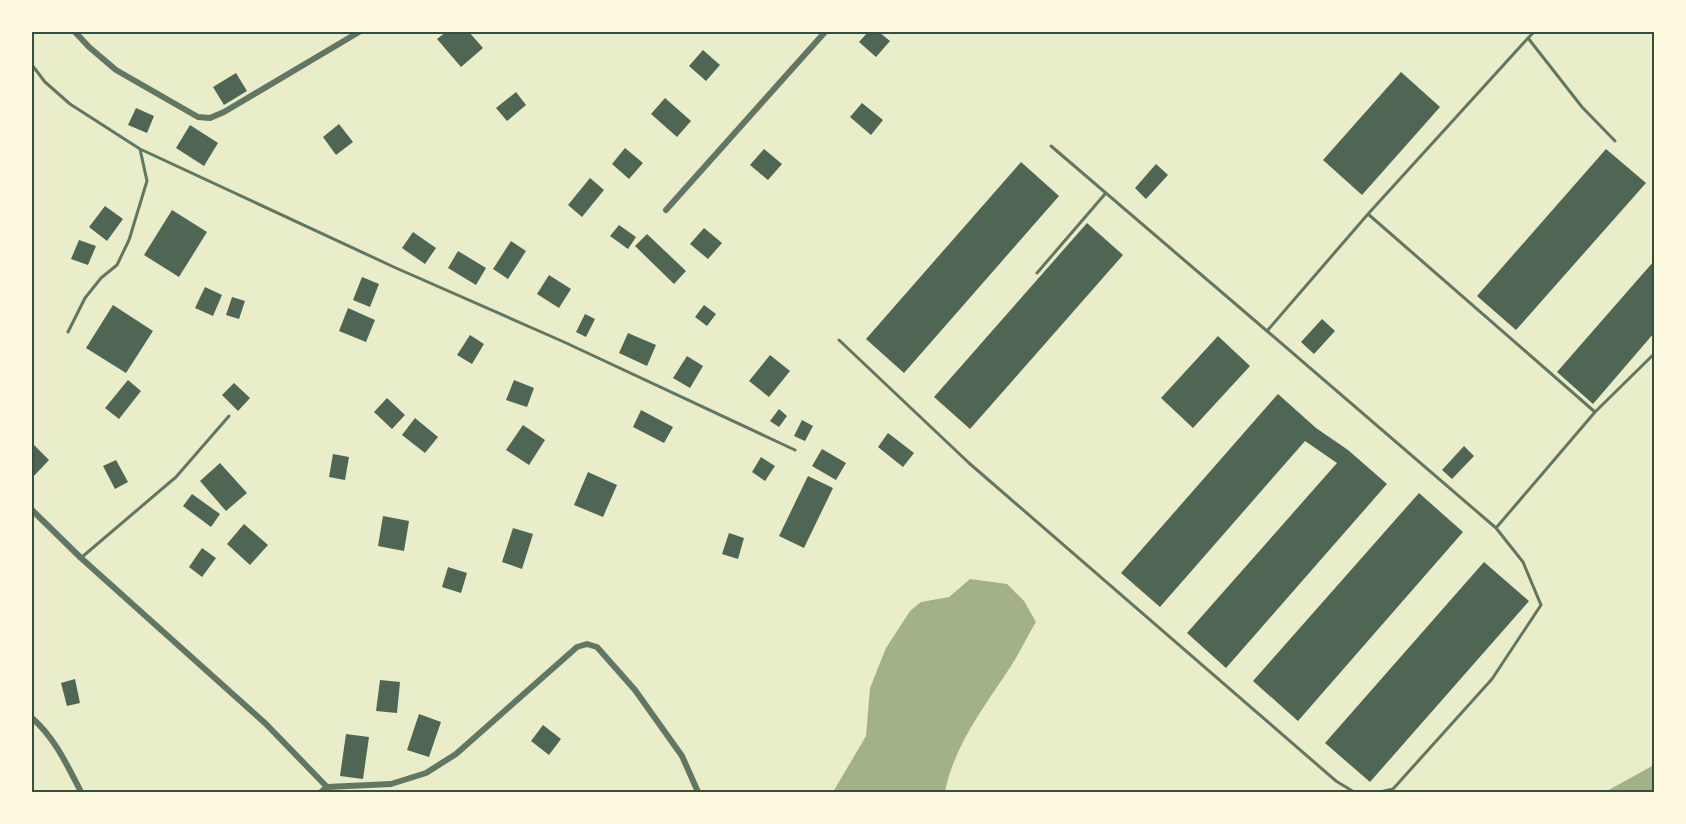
<svg xmlns="http://www.w3.org/2000/svg" width="1686" height="824" font-family="Helvetica,sans-serif">
<rect width="100%" height="100%" fill="#e9edc9"/>
<path fill="#a3b18a" d="M970,579l37,5 17,17 12,21c-9,15 -16,30 -25,44 -26,40 -57,79 -66,126h-112l33,-56 4,-48 16,-40 24,-37 11,-9 28,-5z
M1654,765v27h-49z"/>
<path fill="#4f6655" d="M446,32h23l14,16 -22,19 -24,-28z
M868,32h11l11,9 -14,16 -17,-15z
M703,50l17,15 -14,16 -17,-15z
M1401,72l39,35 -78,88 -39,-35z
M236,73l11,18 -23,14 -11,-18z
M516,92l10,13 -19,16 -11,-13z
M665,98l26,23 -14,16 -26,-23z
M862,103l21,17 -12,15 -21,-18z
M136,108l18,8 -7,17 -19,-8z
M339,124l14,18 -17,13 -13,-18z
M190,125l28,18 -14,23 -28,-18z
M625,148l18,15 -14,16 -17,-15z
M764,149l18,15 -14,16 -18,-15z
M1606,149l40,34 -130,147 -39,-34z
M1021,162l38,34 -155,177 -38,-34z
M1156,164l12,11 -22,24 -11,-11z
M590,178l14,12 -22,27 -14,-12z
M105,206l18,13 -16,22 -18,-14z
M172,210l35,22 -28,45 -35,-22z
M1087,223l36,32 -153,174 -36,-32z
M619,225l17,12 -8,12 -18,-13z
M704,228l18,15 -14,16 -18,-15z
M413,232l23,16 -11,16 -23,-16z
M647,234l39,37 -12,13 -39,-38z
M79,240l17,6 -8,19 -17,-6z
M511,241l15,10 -18,28 -15,-10z
M458,251l28,17 -10,17 -28,-17z
M1654,261v72l-61,71 -36,-32z
M549,275l22,14 -12,19 -22,-14z
M362,277l17,7 -9,23 -17,-7z
M205,287l17,8 -9,21 -18,-8z
M232,297l13,4 -6,18 -13,-4z
M113,305l40,26 -27,42 -40,-25z
M704,305l12,9 -9,12 -12,-9z
M348,308l27,12 -9,22 -27,-11z
M585,314l10,5 -9,18 -10,-5z
M1322,319l13,12 -21,23 -13,-12z
M628,333l28,12 -9,21 -28,-13z
M470,335l14,9 -12,20 -15,-9z
M1218,336l32,30 -57,62 -32,-30z
M770,355l20,16 -21,26 -20,-16z
M687,356l16,10 -13,22 -17,-10z
M128,380l13,11 -22,28 -14,-11z
M514,380l20,8 -7,19 -21,-7z
M234,383l16,15 -12,13 -16,-16z
M1278,394l38,34 32,22 39,34 -161,184 -39,-35 150,-170 -32,-22 -145,166 -39,-34z
M387,398l18,17 -13,14 -18,-17z
M779,409l8,7 -8,11 -9,-6z
M641,410l32,17 -9,16 -31,-16z
M415,418l23,19 -13,16 -23,-18z
M802,420l11,6 -8,15 -11,-5z
M523,425l22,15 -16,25 -23,-15z
M888,433l26,20 -11,14 -25,-20z
M32,443l17,17 -17,18z
M1464,446l10,10 -22,23 -10,-9z
M822,449l24,14 -10,17 -24,-14z
M333,454l16,3 -4,23 -16,-3z
M761,457l14,9 -10,15 -13,-9z
M116,460l12,22 -13,7 -12,-23z
M220,463l27,30 -21,18 -26,-30z
M588,472l29,13 -14,32 -29,-12z
M808,476l25,12 -29,60 -25,-12z
M1419,493l44,39 -165,189 -45,-40z
M192,494l28,20 -9,13 -28,-21z
M383,516l26,5 -5,30 -26,-5z
M244,524l24,21 -18,20 -23,-21z
M513,528l20,6 -11,35 -20,-7z
M729,533l15,5 -6,21 -16,-5z
M202,548l14,10 -14,19 -13,-10z
M1484,562l45,39 -159,181 -45,-39z
M448,567l19,6 -6,20 -19,-6z
M75,679l5,24 -13,3 -6,-23z
M380,680l20,2 -3,31 -21,-2z
M419,714l22,8 -12,35 -22,-7z
M543,725l18,14 -12,16 -18,-14z
M346,734l23,3 -6,42 -23,-3z"/>
<g fill="none" stroke-linecap="round" stroke-linejoin="round">
<path stroke="#617663" stroke-width="3" d="M1534,32l-6,6 54,69 33,34
M1528,38l-160,176 227,198
M32,65l13,17 25,22 70,45 256,119 168,74 231,108
M1051,146l216,185
M1368,214l-101,117 229,197 99,-116 59,-58
M1037,273l68,-79
M68,332l17,-34 16,-20 16,-13 12,-25 18,-59 -7,-32
M839,340l130,123 367,318 18,11
M82,557l94,-80 53,-61
M1380,792l13,-3 99,-110 49,-74 -18,-43 -27,-34"/>
<path stroke="#617663" stroke-width="6" d="M75,32l14,15 27,23 82,47 12,1 14,-6 135,-80
M666,210l159,-178
M32,510l49,48 185,166 61,63
M32,718c23,20 35,47 49,74
M321,792l6,-5 64,-3 35,-11 30,-19 121,-107 10,-3 10,3 38,43 47,66 16,36"/>
</g>
<rect width="1686" height="824" fill="none" stroke="#fefae0" stroke-width="66"/>
<rect x="33" y="33" width="1620" height="758" fill="none" stroke="#344e41" stroke-width="2"/>
</svg>
